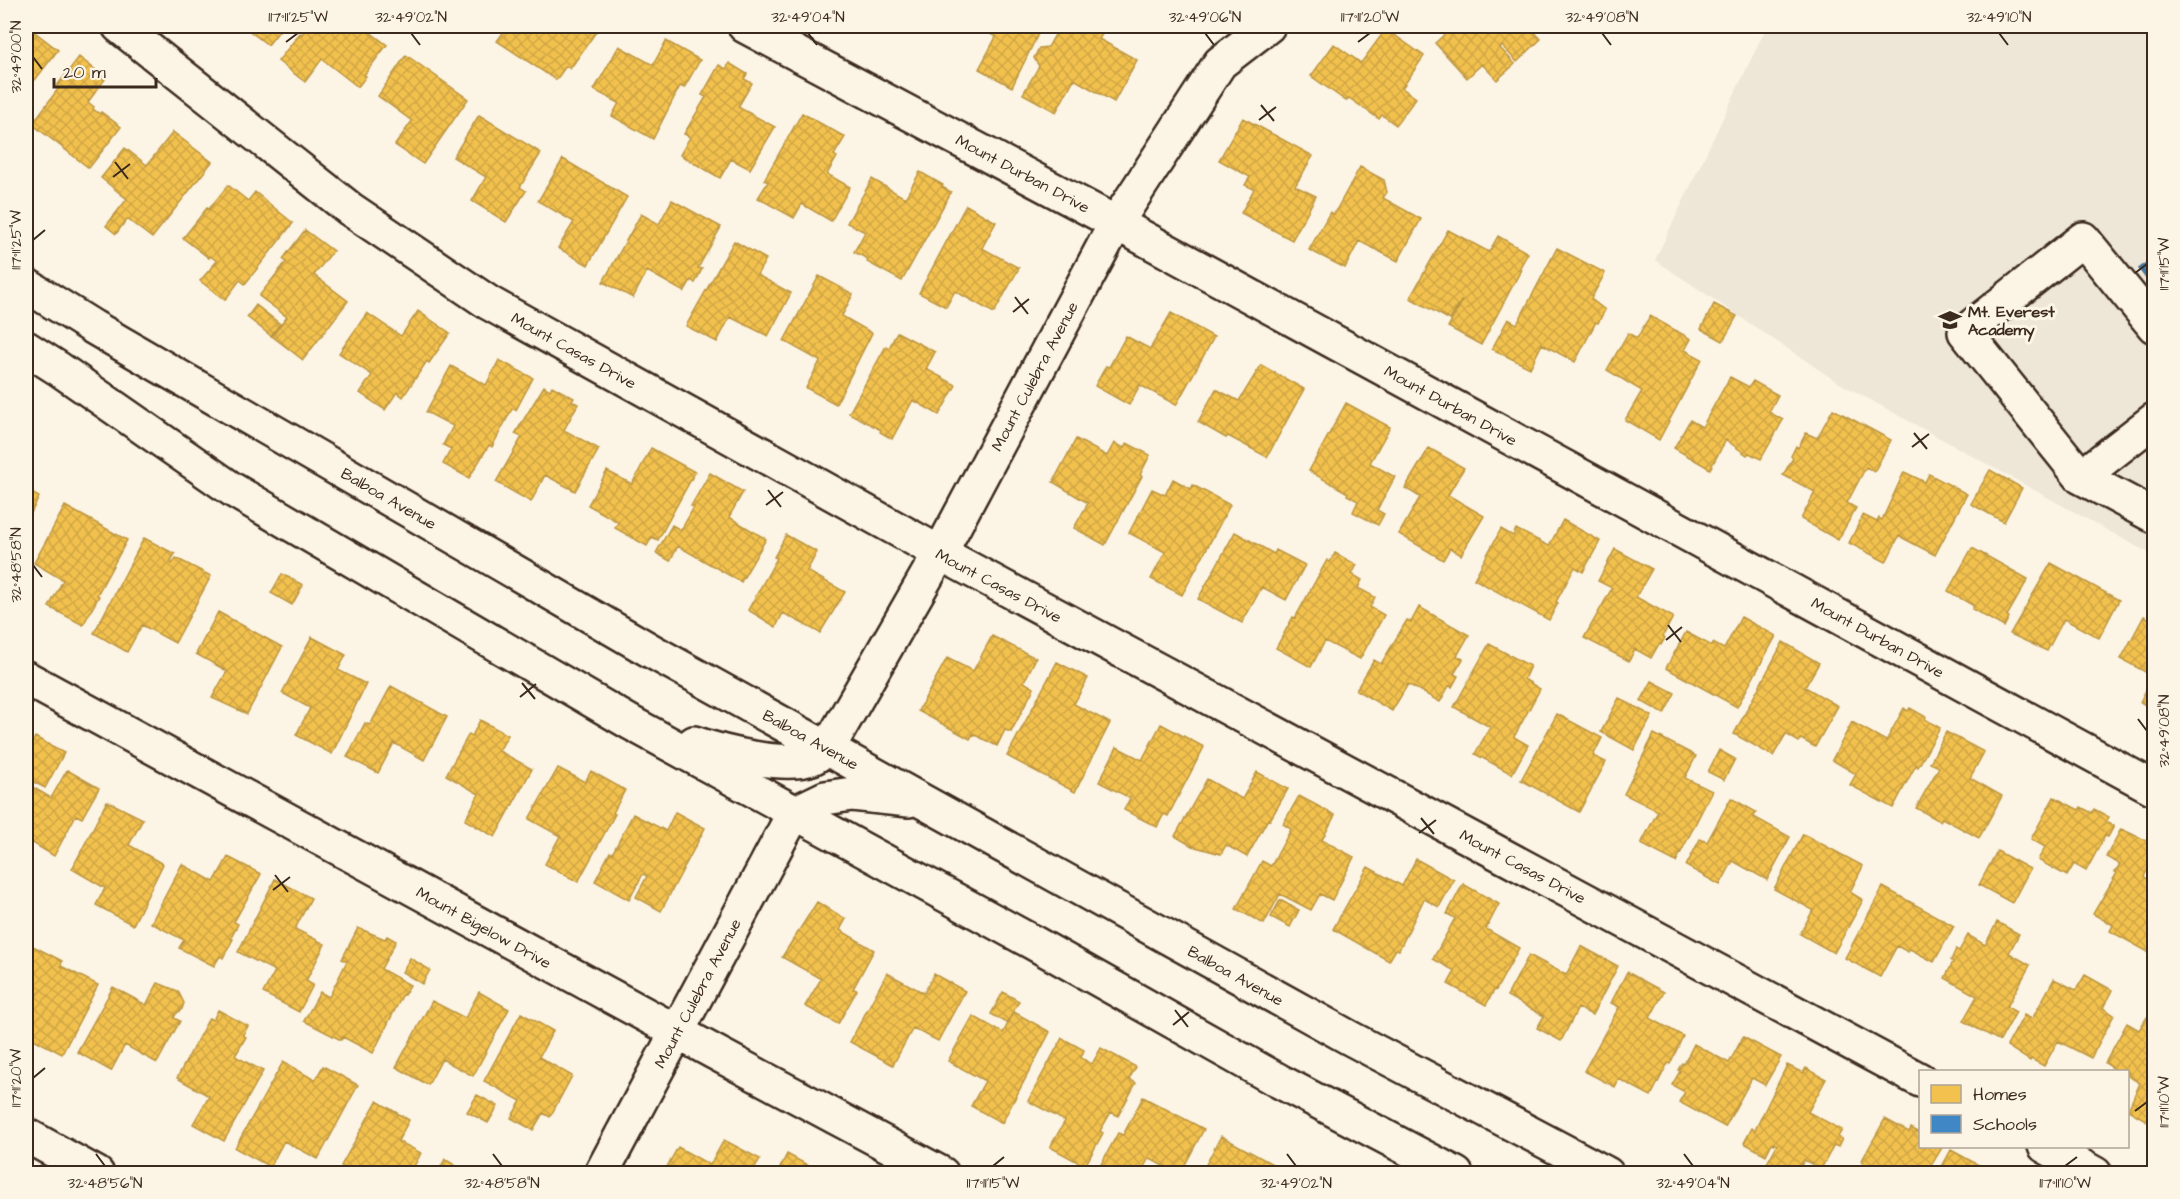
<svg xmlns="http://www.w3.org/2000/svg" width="2180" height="1199" font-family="'Architects Daughter',sans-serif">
<defs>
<pattern id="homes-cross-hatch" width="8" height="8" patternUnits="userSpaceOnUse" patternTransform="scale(1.5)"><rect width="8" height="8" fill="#f2c14e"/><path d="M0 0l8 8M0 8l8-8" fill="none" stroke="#d0a644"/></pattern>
<pattern id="schools-cross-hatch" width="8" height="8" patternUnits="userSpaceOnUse" patternTransform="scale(1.5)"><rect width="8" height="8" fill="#3f88c5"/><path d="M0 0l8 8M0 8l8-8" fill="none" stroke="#366f9f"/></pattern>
</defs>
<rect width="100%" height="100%" fill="#fcf5e5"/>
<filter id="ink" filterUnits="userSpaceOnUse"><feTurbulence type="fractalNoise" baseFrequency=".0167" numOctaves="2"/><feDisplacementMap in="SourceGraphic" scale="12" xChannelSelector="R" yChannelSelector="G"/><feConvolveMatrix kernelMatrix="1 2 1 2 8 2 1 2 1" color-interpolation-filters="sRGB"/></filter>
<g filter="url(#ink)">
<path fill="#eee6d6" d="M1767,26h387v530l-318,-175 -181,-121z"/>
<path fill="url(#homes-cross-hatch)" stroke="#bb9440" stroke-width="1.5" d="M27,26l31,24 -23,30 -3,-3 -6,9z
M243,26h40l-15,19z
M308,26h54l25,19 -23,30 2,1 -8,11 -36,-28 -17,23 -27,-21 22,-28 2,1z
M508,26h86l4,3 -28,40 -4,-3 -10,14 -59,-39z
M975,26h67l-30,61 -33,-18 17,-32z
M1060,26h47l-8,13 38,21 -23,42 -40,-23 -18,33 -33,-18 16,-28 -5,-8 5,-10 9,-1z
M1454,26h75l12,13 -24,23 -15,-16 -2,2 15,16 -18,16 -15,-16 -15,14 -32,-35z
M1386,29l38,27 -22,32 14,10 -20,27 -14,-10 -3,4 -30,-21 -3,3 -35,-25 23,-32 27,19z
M666,41l34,19 -16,28 -4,-2 -27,53 -41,-23 7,-13 -25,-13 25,-44 34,19z
M406,55l62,44 -45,65 -28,-19 17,-24 -34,-25z
M79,57l27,21 -18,24 6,5 -1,2 7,5 1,-2 20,15 -32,41 -57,-44 26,-35 -2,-2z
M729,63l18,11 -3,5 8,4 -14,24 37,20 -25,42 -19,-10 -11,19 -40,-23 10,-18 -6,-3 22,-37 -4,-2 17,-30 7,4z
M802,113l43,24 -11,18 3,2 -10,17 23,13 -19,34 -29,-17 -8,14 -36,-20 10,-16 -4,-2z
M479,115l62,38 -21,34 6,4 -20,31 -34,-21 14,-24 -33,-20z
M1243,118l70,38 -18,30 21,10 -24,44 -51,-27 13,-24 -9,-4 5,-8 -31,-17z
M173,132l39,30 -60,76 -25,-19 -11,15 -10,-8 21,-27 -26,-21 24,-30 22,17z
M563,159l64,38 -39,68 -30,-17 16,-26 -36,-21z
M1360,167l24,13 3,12 -4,6 38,21 -23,42 -39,-20 -14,27 -36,-18 21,-38 4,2z
M920,172l23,13 -1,2 9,5 -49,89 -35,-19 1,-3 -14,-7 11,-20 -18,-9 25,-44 33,19z
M228,185l20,16 7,-9 38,31 -48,61 -5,-4 -15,20 -25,-19 17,-20 -7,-5 -1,2 -26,-20 24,-30 2,1z
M672,200l49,27 -23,41 4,1 -7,14 -4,-3 -7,12 -37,-21 -14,27 -30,-16 38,-68 18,10z
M966,205l30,17 -14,26 37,20 -25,45 -39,-22 -9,16 -27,-14z
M305,230l28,21 -19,24 34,26 -45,59 -31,-24 15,-19 -28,-21 27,-34 -3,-3z
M1448,230l41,22 9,-16 30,17 -9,16 2,1 -40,75 -33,-18 14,-25 -1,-1 -11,19 -40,-22z
M734,241l32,18 -9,16 34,18 -23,43 -38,-19 -13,25 -31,-16z
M1557,248l48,25 -14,26 14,11 -7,13 -2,-1 -21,40 -33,-18 -12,24 -38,-19 16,-30 9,5z
M819,276l34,18 -11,22 30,17 -36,71 -30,-16 14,-27 -36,-20z
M1714,304l23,12 -14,25 -22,-12z
M256,305l24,19 -9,12 -24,-19z
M418,311l32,22 -21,30 -2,-2 -24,36 -6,-5 -12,18 -25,-17 12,-18 -33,-22 28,-40 34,23z
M1171,313l43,24 -38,68 -36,-20 -11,20 -34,-19 11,-20 3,1 17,-31 24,13z
M1650,316l41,23 -6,11 17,9 -43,81 -34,-20 17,-29 -35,-21 21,-37 9,5z
M897,332l38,20 -9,17 30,16 -17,30 -26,-15 -21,39 -12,-7 1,-2 -32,-17 37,-67 3,2z
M499,360l34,18 -17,32 -4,-1 -20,38 -3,-2 -20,33 -26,-14 8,-15 -8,-4 10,-19 -27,-14 25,-46 35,19z
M1261,365l43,24 -37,68 -39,-21 -2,2 -28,-16 18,-33 23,12z
M1730,377l19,10 4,-6 25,14 -9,17 14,8 -22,39 -12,-6 -2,2 -21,-15 -16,29 -36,-21 16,-28 12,7z
M544,386l6,4 2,-4 22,12 -2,3 6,3 -14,26 35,19 -24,42 -30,-16 -14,27 -35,-20 26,-45 -7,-3z
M1346,403l44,24 -20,36 25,14 -18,33 7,4 -6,11 -25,-13 5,-11 -11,-6 1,-2 -39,-22z
M1833,409l58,31 -17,32 -8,-5 -19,36 9,5 -18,32 -37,-21 14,-27 -32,-17 10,-17 -2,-2 5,-10 2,2 8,-15 11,5z
M1076,439l31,17 7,-13 10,5 3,-5 23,12 -10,20 2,1 -37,69 -31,-17 14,-25 -35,-21z
M651,448l44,24 -37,68 -6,-3 -5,9 -32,-18 3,-6 -30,-17 19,-34 25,13z
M1429,448l35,20 -16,27 36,21 -23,39 -11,-7 -7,12 -44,-26 21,-37 -15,-9z
M1990,470l32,18 -18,34 -33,-18z
M1904,472l21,10 4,-8 38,20 -32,61 -36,-19 -13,26 -37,-19 14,-28 14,7 2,-4 3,2z
M710,473l33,19 -14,25 37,22 -25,43 -63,-36 -8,15 -14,-8 16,-28 9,5 13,-23 -3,-1z
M1173,479l18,10 2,-4 37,20 -48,90 -31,-16 14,-27 -36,-19 23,-44 13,6z
M26,490l13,7 -13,26z
M65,506l62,34 -30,55 2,1 -16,29 -34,-18 14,-27 -29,-17z
M1563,520l37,21 -17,31 -8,-5 -19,35 2,1 -9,17 -75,-41 27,-50 12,7 3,-7 33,17z
M1235,532l39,22 2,-4 29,15 -19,35 -24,-13 -20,36 -44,-24z
M786,535l31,17 -10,19 38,21 -25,41 -37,-20 -7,14 -28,-17 29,-52 -3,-1z
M144,538l31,16 -5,8 2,2 4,-6 35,18 -36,67 -33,-18 -15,27 -33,-19z
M1972,548l56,31 -21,37 2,1 -5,10 -32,-18 2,-3 -26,-15z
M1615,549l37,20 -16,28 37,20 -10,19 2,2 -4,7 -2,-1 -8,14 -16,-9 -6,12 -45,-23 28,-50 -14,-7z
M1335,553l22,12 -5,9 10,6 -4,8 17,9 -5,10 14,8 -24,44 -35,-18 -14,26 -35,-19 17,-31 2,1 32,-58 3,2z
M2051,563l68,37 -20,38 -35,-19 -17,32 -37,-17z
M282,574l21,11 -11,20 -21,-12z
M1419,607l50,28 -12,21 6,3 -9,15 4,2 -6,11 -3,-1 -9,16 -32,-18 -16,27 -36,-21 18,-30 7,4 26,-44 4,2z
M218,612l64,35 -35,67 -35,-16 15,-27 -31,-17z
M2144,616l10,5v89l-14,-8 13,-26 -32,-17z
M1741,617l35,19 -39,71 -71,-39 20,-36 26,14 1,-3 11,6z
M992,636l44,22 -12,24 10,6 -23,44 -6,-2 -8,16 -24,-12 -3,5 -52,-28 29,-53 26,13z
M312,637l34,18 -8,15 28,14 -34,70 -36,-19 14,-27 -28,-15z
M1783,642l36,21 -14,24 33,19 -23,41 -14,-8 -2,3 -13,-8 -13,22 -39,-22z
M1489,644l41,22 -6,13 16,10 -26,48 14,8 -16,29 -37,-20 15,-27 -36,-20z
M1057,662l31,16 -14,26 36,19 -35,69 -68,-36z
M1652,681l23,12 -11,21 -23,-13z
M391,686l56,31 -23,43 -30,-17 -16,30 -31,-16 18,-34 5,2z
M1619,698l33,18 -18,34 -33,-18z
M1904,708l4,3 2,-3 16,9 -1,2 15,9 -22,39 -2,-2 -23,43 -43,-23 6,-11 -24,-14 20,-38 34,19z
M1557,714l45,24 -9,18 13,6 -27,50 -58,-32z
M480,720l28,15 -9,16 33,18 -37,68 -30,-17 14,-26 -33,-19 23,-41 3,2z
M1161,724l43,23 -36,69 -4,-2 -7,13 -33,-17 6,-12 -31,-16 18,-35 25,13z
M1946,732l38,20 -14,26 32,18 -23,42 -37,-20 -2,3 -24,-13 23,-41 -9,-4z
M1654,734l42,22 -11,22 27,13 -36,71 -35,-18 17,-33 -34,-17z
M35,737l29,16 -19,35 -19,-10v-23z
M1719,750l16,9 -11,21 -16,-8z
M558,768l27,14 6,-11 34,19 -12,23 2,1 -37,68 -33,-18 15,-28 -31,-17z
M67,770l32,18 -17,30 -6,-3 -22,41 -28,-17v-56l25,15z
M1257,772l31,17 -18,31 -2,-1 -21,38 -21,-12 -5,9 -29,-8 -17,-10 32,-57 35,20z
M1299,796l36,19 -13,25 32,17 -22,43 -12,-6 -9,16 -31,-16 -16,30 -28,-15 26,-48 9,5 20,-37 -8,-5z
M2054,797l25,13 2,-3 11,6 2,-4 15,8 -3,5 8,4 -6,11 -3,-1 -19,35 -12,-7 -7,12 -29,-16 7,-13 -14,-8z
M1731,798l25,14 -2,5 36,20 -23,43 -34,-19 -13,24 -34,-19 14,-27 7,3z
M107,801l36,18 -14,26 34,19 -30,61 -37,-20 9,-17 -33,-19z
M675,812l30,16 -44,83 -25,-14 11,-21 -4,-2 -14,26 -34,-19 15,-29 2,2 21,-40 33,17z
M2121,829l33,15v12l-10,21 9,4 1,-1v60l-6,12 -38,-21 3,-6 -20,-11 24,-41 -2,-1 5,-8 -14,-7z
M1803,834l60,32 -13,26 13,8 -29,53 -34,-19 13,-24 -39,-21z
M1997,851l33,18 -18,34 -33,-18z
M228,857l33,17 -27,48 4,2 -7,14 2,1 -10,19 -3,-2 -6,10 -35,-18 5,-8 -33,-17 31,-59 32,18z
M1416,859l38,21 -15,27 -15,-8 -25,51 -3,-1 -7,12 -56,-32 35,-62 34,19z
M275,879l36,19 -16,31 30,15 -19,37 7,4 -14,27 -36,-19 12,-22 -37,-19z
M1463,884l36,20 -13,25 33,19 -23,42 -1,-1 -9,16 -38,-21 7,-13 -22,-12 22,-41 -8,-4z
M1883,887l71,39 -20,36 -24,-13 -2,3 -11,-6 -17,31 -35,-19z
M1280,900l19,10 -9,17 -19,-10z
M817,902l29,17 -6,11 34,20 -21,39 4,1 -19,34 -33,-18 16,-27 -39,-22z
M1997,922l22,12 -10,19 21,12 -23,42 9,5 -16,29 -37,-20 14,-25 -32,-18 8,-16 -2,-2 5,-11 3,2 9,-16 17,10z
M358,928l27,11 2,-3 9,5 -15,28 29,16 -6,10 -1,-1 -30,59 -30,-16 -2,3 -37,-19 16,-29 9,5 18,-36 -5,-2z
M31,945l31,16 -1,5 37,19 -36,69 -36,-19v-20l11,-22 -11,-7v-30z
M1581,946l37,20 -26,49 -14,-7 -17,33 -24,-13 7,-12 -37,-20 22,-41 37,20z
M410,958l20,12 -8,14 -20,-12z
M1627,972l37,20 -14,26 33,18 -13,28 -2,-1 -17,33 -32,-17 -4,8 -31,-16 35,-64 -8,-4z
M887,973l37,20 10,-19 31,17 -27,50 -25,-13 -20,37 -43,-23z
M2085,975l27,15 -9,18 11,7 -23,43 -33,-17 -14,25 -13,-7 -1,2 -23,-15 17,-31 8,4 22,-40 22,11z
M158,983l20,8 6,12 -2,6 -6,5 -2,4 6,3 -23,42 -32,-18 -14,26 -34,-19 36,-65 33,18z
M479,992l30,17 -36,67 -31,-17 -14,26 -32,-18 36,-66 33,17z
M1003,992l16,9 -12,22 -16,-9z
M218,1010l30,16 -5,9 3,2 -11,19 28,15 -39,70 -31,-17 16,-28 -32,-18 32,-60 4,2z
M1014,1012l36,20 -48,91 -31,-17 14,-25 -37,-20 25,-45 30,17z
M521,1013l32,18 -14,26 33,19 -22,41 -7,-4 -10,17 -22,-12 10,-17 -37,-20z
M2147,1017l7,5v103l-26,-15 12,-27 -12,-7v-4h-9l-14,-9 22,-40 12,7z
M1743,1037l38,20 -16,28 -13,-7 -27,49 -46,-25 6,-10 -13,-7 8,-14 -2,-1 4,-7 2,1 10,-20 35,19z
M1062,1038l22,12 -3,8 11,6 9,-16 35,19 -7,12 7,4 -18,33 -7,-4 -11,19 3,2 -18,33 -35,-19 15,-26 -37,-20z
M283,1062l32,18 8,-14 35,19 -40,74 -34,-18 -14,26 -35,-19z
M1787,1065l16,8 3,-5 20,11 -18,33 34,18 -4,7 4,2 -4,8 -4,-2 -13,24 -17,-9 -7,14h-16l-15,-9 11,-20 -5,-2 -6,12 -22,-12 8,-15 3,2z
M477,1095l21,11 -10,17 -21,-11z
M1143,1097l61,32 -24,45h-3l-28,-16 -9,16h-31l-10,-6 19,-35 5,2z
M377,1101l32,19 -11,21 23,12 -11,21h-56l-13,-8z
M1885,1119l24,13 2,-4 9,5v13h23l-17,28h-44l-21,-12z
M1221,1136l68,37 -88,1z
M724,1140l36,19 -8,15h-89l15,-27 32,18z
M1951,1150l37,20 -2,4h-48z
M787,1154l35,19 -45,1z
M445,1159l23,15h-31z"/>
<path fill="url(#schools-cross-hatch)" stroke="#3e6c93" stroke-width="1.5" d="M2154,257v32l-15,-20z"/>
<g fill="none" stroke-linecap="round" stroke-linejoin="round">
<g stroke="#3b2a1e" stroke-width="38">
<path id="minor" d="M119,26l231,183 139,94 451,250 980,527
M745,26l371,197 1038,565
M2154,420l-73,57 73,39
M2081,477l-116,-145 118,-93 71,87
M26,678l688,374 228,122
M828,748l112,-195 176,-330 104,-160 48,-37
M26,1135l71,39
M2045,1146l50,28
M601,1174l193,-361"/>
</g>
<g stroke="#3b2a1e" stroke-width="38">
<path id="major" d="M26,285l67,42 560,325 697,386 257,136
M26,348l33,21 174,121 398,233 403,220 245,138 177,93
M694,743c29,10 89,25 118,15 5,-2 11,-7 16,-10
M794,813l31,-15 27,-4 57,6"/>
</g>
<use href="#minor" stroke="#fcf5e5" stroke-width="33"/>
<use href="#major" stroke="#fcf5e5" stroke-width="33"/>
</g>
</g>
<path fill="none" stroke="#3b2a1e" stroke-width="2" d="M411,33l9,12M808,33l9,12M1205,33l9,12M1602,33l9,12M1999,33l9,12M286,42l12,-9M1358,42l12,-9M33,57l9,12M1261,105l13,16M1259,120l17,-13M115,162l13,17M113,177l17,-13M33,240l12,-10M2135,273l12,-9M1015,297l13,17M1013,312l16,-13M1914,433l13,16M1912,447l17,-13M768,490l13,17M766,505l17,-13M33,565l9,12M1668,625l13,17M1666,640l16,-13M522,683l13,16M520,697l16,-13M2138,719l9,12M1421,818l13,16M1419,833l17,-13M275,875l13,17M273,890l17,-13M1175,1010l13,17M1173,1025l16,-13M33,1078l12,-10M2135,1111l12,-9M96,1154l9,12M493,1154l9,12M1287,1154l9,12M1684,1154l9,12M993,1166l11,-9M2065,1166l12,-9"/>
<defs>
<g id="school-bare" transform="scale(1.8)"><path d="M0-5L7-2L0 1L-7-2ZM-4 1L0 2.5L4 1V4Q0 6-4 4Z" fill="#3b2a1e" stroke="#fcf5e5" stroke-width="2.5" paint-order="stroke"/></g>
</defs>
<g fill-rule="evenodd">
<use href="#school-bare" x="1950" y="320"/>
</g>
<g text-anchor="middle" stroke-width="6" stroke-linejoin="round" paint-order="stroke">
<g font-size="16" fill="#3b2a1e" stroke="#fcf5e5">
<text transform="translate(1023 173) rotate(28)" y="6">Mount Durban Drive</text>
<text transform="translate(574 350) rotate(29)" y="6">Mount Casas Drive</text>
<text transform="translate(1034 376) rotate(-62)" y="6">Mount Culebra Avenue</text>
<text transform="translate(1451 405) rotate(29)" y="6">Mount Durban Drive</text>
<text transform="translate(389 498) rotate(30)" y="6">Balboa Avenue</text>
<text transform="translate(999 585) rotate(28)" y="6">Mount Casas Drive</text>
<text transform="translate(1878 637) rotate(29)" y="6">Mount Durban Drive</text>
<text transform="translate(811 739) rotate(29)" y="6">Balboa Avenue</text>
<text transform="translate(1523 866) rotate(28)" y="6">Mount Casas Drive</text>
<text transform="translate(484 927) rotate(29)" y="6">Mount Bigelow Drive</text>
<text transform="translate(1236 975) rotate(29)" y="6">Balboa Avenue</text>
<text transform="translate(697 993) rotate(-62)" y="6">Mount Culebra Avenue</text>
</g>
<g font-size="16" font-weight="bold" fill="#3b2a1e" stroke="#fcf5e5" text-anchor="start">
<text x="1968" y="317">Mt. Everest<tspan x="1968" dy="18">Academy</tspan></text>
</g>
</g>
<rect width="2180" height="1199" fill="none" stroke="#fcf5e5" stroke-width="66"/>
<rect x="1919" y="1070" width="210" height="78" fill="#fcf5e5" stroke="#afa495" stroke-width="1.5"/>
<rect x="1931" y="1085" width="30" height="18" fill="#f2c14e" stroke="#afa495" stroke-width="1.5"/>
<text x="1973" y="1100" font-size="18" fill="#3b2a1e">Homes</text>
<rect x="1931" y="1115" width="30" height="18" fill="#3f88c5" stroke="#afa495" stroke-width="1.5"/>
<text x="1973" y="1130" font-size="18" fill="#3b2a1e">Schools</text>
<path d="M54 78v9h102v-9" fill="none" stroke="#3b2a1e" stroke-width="3"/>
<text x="63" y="78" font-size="18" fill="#3b2a1e" stroke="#fcf5e5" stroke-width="4.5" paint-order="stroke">20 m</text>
<rect x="33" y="33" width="2114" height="1133" fill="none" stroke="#3b2a1e" stroke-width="2"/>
<g font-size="15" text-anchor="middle" fill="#3b2a1e">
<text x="298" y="22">117°11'25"W</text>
<text x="411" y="22">32°49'02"N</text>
<text x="808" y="22">32°49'04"N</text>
<text x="1205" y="22">32°49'06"N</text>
<text x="1370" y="22">117°11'20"W</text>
<text x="1602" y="22">32°49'08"N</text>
<text x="1999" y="22">32°49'10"N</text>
<text transform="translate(16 57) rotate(-90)" y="5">32°49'00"N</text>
<text transform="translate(16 240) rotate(-90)" y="5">117°11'25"W</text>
<text transform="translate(2164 264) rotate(-90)" y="5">117°11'15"W</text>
<text transform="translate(16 565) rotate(-90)" y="5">32°48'58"N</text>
<text transform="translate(2164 731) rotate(-90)" y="5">32°49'08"N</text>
<text transform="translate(16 1078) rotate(-90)" y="5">117°11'20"W</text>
<text transform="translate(2164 1102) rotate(-90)" y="5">117°11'10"W</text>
<text x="105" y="1188">32°48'56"N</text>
<text x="502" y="1188">32°48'58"N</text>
<text x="993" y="1188">117°11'15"W</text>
<text x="1296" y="1188">32°49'02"N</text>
<text x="1693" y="1188">32°49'04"N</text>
<text x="2065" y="1188">117°11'10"W</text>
</g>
</svg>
